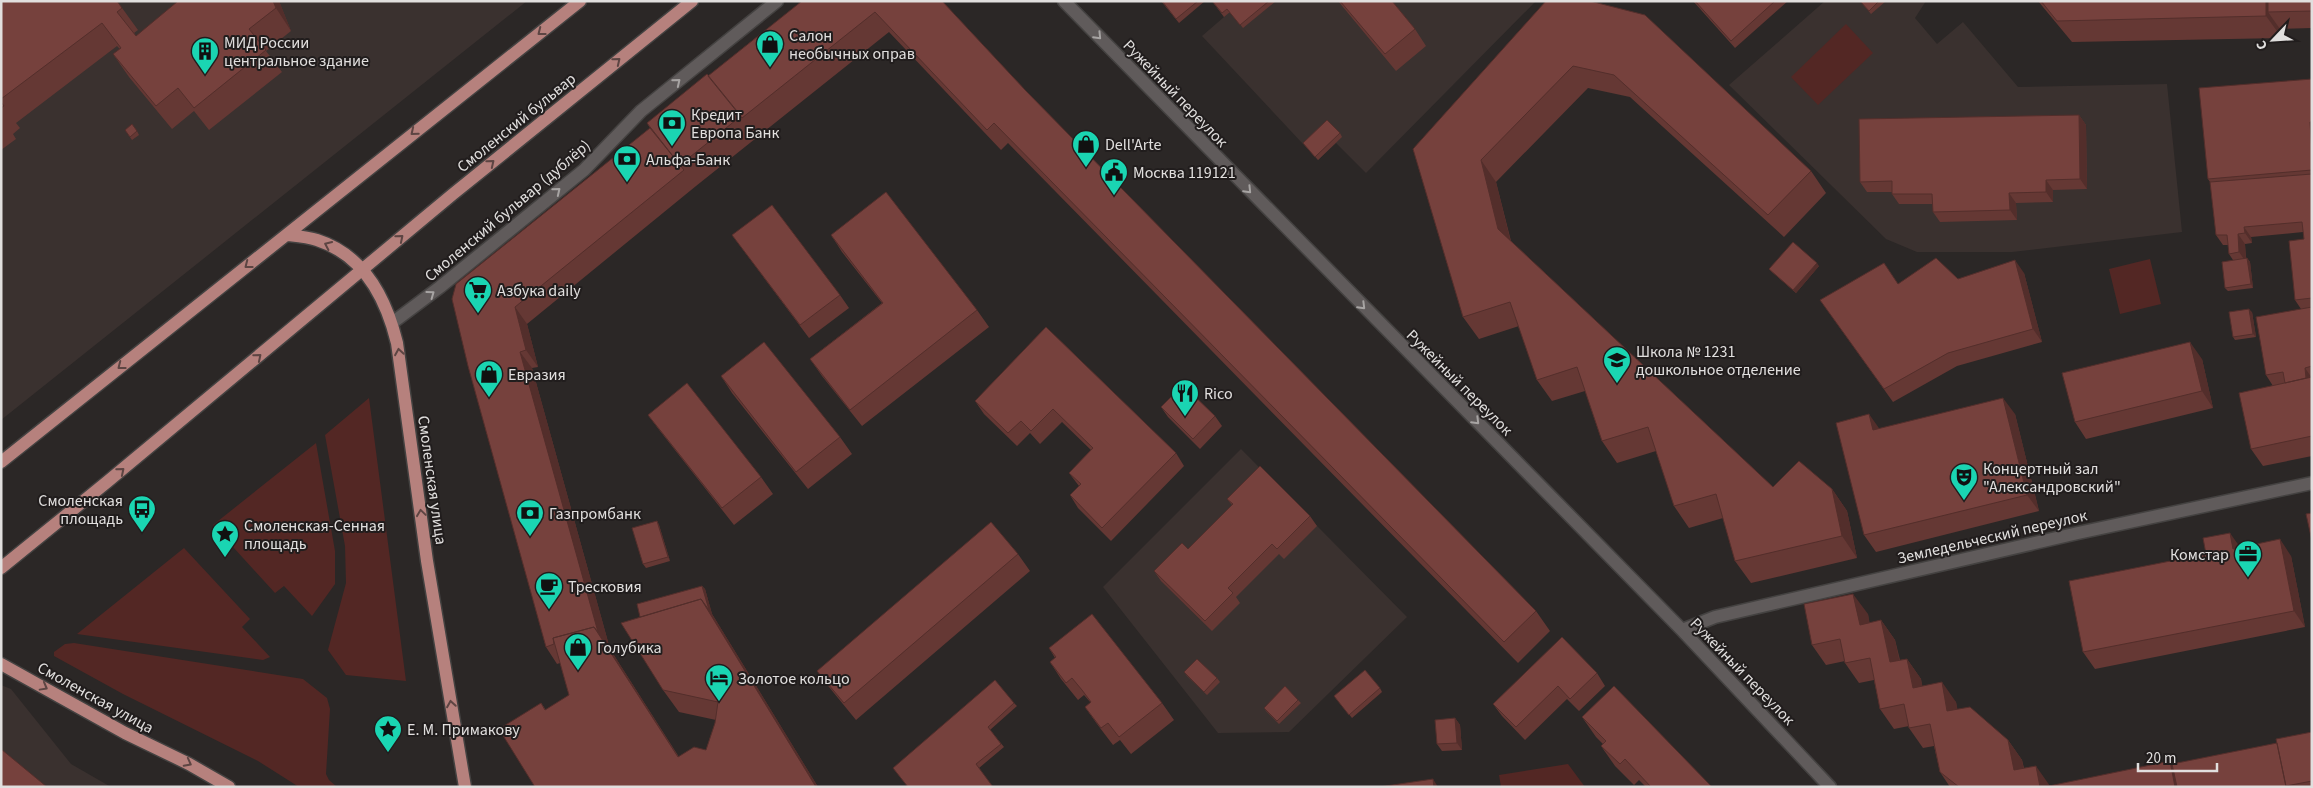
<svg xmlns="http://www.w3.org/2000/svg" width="2313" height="788" font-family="'Source Sans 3',sans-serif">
<rect width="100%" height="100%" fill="#2b2726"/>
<path fill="#3a312f" d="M1,1h526l-526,419z
M1212,1h324l-170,172 -30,-30 -18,17 -116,-124 22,-19z
M1825,1h101l-11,17 22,26 26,-22 55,65 149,-3 15,148 -170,20h-95l-31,-13 -157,-154z
M1241,449l166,168 -118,115 -71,1 -115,-146z
M1,685l10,4 60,75 40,23h-110z"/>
<path fill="#532724" d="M1846,24l27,29 -55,52 -27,-28z
M2150,259l11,45 -41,10 -11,-45z
M369,398l37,283 -60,-6 -18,-25 18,-67 -1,-37 -20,-111z
M316,443l19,108v33l-23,32 -28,-30 -9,7 -62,-68z
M184,548l66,71 -8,8 28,30 -7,3 -186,-26z
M74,643l229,36 24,19 3,11 -4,65 3,6 8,7h-38l-41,-26 -135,-67 -69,-38v-4l11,-8z
M1568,764l17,23h-84l-2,-12z"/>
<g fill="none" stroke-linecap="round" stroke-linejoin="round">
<g stroke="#444241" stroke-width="15">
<path id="street" d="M1064,1l618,629 148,157
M392,323l48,-36 144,-117 57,-59 136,-110
M1682,630l33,-13 363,-84 234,-50"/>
</g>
<g stroke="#444241" stroke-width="15">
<path id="primary" d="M287,235c9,1 21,2 30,5 47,15 69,58 80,103l30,218 38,226
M1,462l579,-461
M1,568l106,-86 346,-288 239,-193
M1,664l124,69 64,31 40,23"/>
</g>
<use href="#street" stroke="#605b5b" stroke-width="12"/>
<use href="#primary" stroke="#b6817d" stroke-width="12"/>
</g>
<path fill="#653834" d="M1,1h116l21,29 -4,3 2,3 143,-35 12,30 -25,20 16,21 -73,58 -15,-19 -22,18 -43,-52 -16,-23 7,-5 -3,-3 -101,77 4,5 -7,6 3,5 -15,11z
M802,1h140l84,90 510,520 14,20 -32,32 -510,-520 -7,7 -112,-118 -193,154 -169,138 11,43 -6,1 78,281 69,108 27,-7 10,-30 -37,-8 -16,-22 -23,-73 62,-31 3,3 7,25 106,173h-283l6,-84 5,7 23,-15 -9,-32 -3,1 -11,-17 -78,-281 182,-238 -3,-5 61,-47z
M1161,1h44l-26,22z
M1212,1h64l-33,27 -13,-16 -6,5z
M1338,1h54l23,28 11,17 -30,25z
M1546,1l265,170 15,22 -42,44 -154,-140 -42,-9 -92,94 15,59 262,246 59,2 15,22 10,47 -106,25 -16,-22 -12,-43 -34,10 -15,-22 -18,-55 -39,12 -15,-22 -17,-50 -33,10 -15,-21 -18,-54 -40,13 -16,-22 -50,-168z
M1693,1h95l-53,47z
M1860,1h26l-15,13z
M2038,1h274v27l-31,1 1,9 -210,4z
M2312,79v377l-49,10 -12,-17 22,-63 -7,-11 35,-66 -6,-9 9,-61 -1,-7 -52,5 1,6 -7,1 1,14h1l3,4 3,26 -25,3 -3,-3 8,-28 -4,-6 -1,-9h-5l-7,-10 -6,-53 -2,-3z
M2079,115l7,10 1,64 -34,1v12l-37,1 1,17 -77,2 -7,-10v-8h-34l-7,-10v-2h-25l-7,-10z
M125,130l12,1 2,4 -7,5z
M1340,133l2,4 -24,23 -15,-17z
M732,235l108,60 9,13 -40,30z
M831,235l146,75 12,17 -127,99 -40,-50 -12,-17 72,-56 -40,-51z
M1819,266l-23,27 -24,-21 -3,-3z
M2024,273l18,69 -85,24 -64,36 -73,-102 79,-16z
M2252,312l4,25 -21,3 -2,-3z
M1046,327l130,126 8,13 -73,75 -33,-33 -8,-13 9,-9 -10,-13 22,-23 -29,-28 -22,22 -10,-11 -13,13 -33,-32 -9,-13z
M2202,359l11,49 -127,31 -11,-17z
M721,376l119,61 12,17 -44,35 -76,-96z
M1161,407l54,9 7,10 -22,23 -32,-32z
M2015,414l24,97 -163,41 -12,-17z
M648,415l113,62 12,17 -39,31 -74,-94z
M1227,499l83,17 7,10 -33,33 -5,-5 -43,43 4,6 -28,28 -51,-50 -7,-10 34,-22 44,-44z
M657,521l2,4 11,36 -24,7 -3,-4z
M2240,547l51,9 14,71 -210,42 -12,-17z
M1018,554l12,17 -174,149 -27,-33 -12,-16z
M1868,614l1,9 12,-3 14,20 5,20 7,-1 14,20 1,7 34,16 1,7 51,31 14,20 2,8 25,18 123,-22 105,-21 35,-11v55h-362l-10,-15 -6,-26 -11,2 -14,-20v-2l-15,3 -14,-20 -6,-29 -15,3 -14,-20v-2l-19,4 -14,-20z
M1049,648l113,55 12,17 -43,34 -11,-14 -7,5 -16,-21 -12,-17 6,-4 -7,-8 -6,5 -17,-21 -11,-17 5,-4z
M1184,672l33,6 3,4 -13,13 -20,-19z
M1597,673l8,13 -26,25 -12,-12 -42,41 -23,-24 -9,-12z
M1380,688l2,4 -30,26 -18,-22z
M1298,700l3,3 -22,21 -13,-13 -2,-3z
M1014,703l3,3 -27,24 14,17 -25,21 -71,19z
M1582,717l130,70h-66l-7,-7 -5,5 -19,-19 -14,-20 2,-2 -7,-7z
M1455,718l5,7 2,25 -20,1 -5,-7z"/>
<path fill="#532e2b" d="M273,1h6l12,30 -15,-23z
M2266,1h14l-12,11 12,17h1l1,9 -16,-22z
M2079,115l7,10 1,64 -7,-10z
M2310,122l2,3v28z
M1481,160l15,22 17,69 -15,-22z
M2046,180l7,10v12l-7,-10z
M2009,193l7,10 1,17 -7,-10z
M2244,227l7,10 1,6 -7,-10z
M2238,234l7,10 1,18 -7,-10z
M2247,258l3,4 3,26 -2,-4z
M2015,260l9,13 18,69 -9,-13z
M1817,263l2,3 -23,27 -3,-3z
M515,307l12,17 11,43 -12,-17z
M2249,309l3,3 4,25 -3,-3z
M2190,342l12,17 11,49 -11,-17z
M520,352l12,16 78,281 83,131 -15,-23 -84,-130z
M2305,368l7,10 -5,4z
M2003,398l12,16 24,97 -12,-16z
M1869,414l12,17 -8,-1z
M1832,489l15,22 10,47 -15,-22z
M657,521l2,4 11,36 -2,-4z
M2230,533l12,17 -9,-1z
M2280,539l11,17 14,71 -11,-16z
M702,586l3,3 7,25 106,173h-2l-115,-188z
M1853,594l15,20 6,31 -14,-20z
M1881,620l14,20 9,42 -14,-20z
M1907,659l14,20 6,29 -14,-20z
M1942,682l14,20 6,29 -15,-20z
M1455,718l5,7 2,25 -5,-7z
M2008,740l14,20 5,27 -13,-17z
M2170,761l14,20 1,6h-10z
M2036,766l14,20v1h-10z
M1433,779l5,8h-4z"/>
<path fill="#76413d" stroke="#532e2b" d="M1,1h116l5,7 -5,4 19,24 42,-35h95l3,7 -27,21 17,21 -72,58 -16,-20 -22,18 -43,-52 8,-6 -19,-25 -101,76z
M802,1h140l84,90 510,520 -32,31 -510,-519 -7,7 -112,-118 -133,106 -34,-42z
M1162,1h36l-22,18z
M1212,1h57l-29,24 -13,-16 -5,4z
M1340,1h52l23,28 -30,25z
M1546,1h44l55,14 166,156 -43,44 -154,-140 -41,-9 -92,94 17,69 275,258 26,-26 33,28 10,47 -107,25 -19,-67 -42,12 -26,-79 -46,14 -25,-74 -40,13 -27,-78 -47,15 -50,-168z
M1695,1h80l-44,40z
M1860,1h19l-10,10z
M2041,1h225v15l-209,5z
M2268,1h44v10l-44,1z
M707,74l34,42 -61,49 -33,-42z
M2312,79v43h-2l2,31v17l-104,9 -9,-91z
M1,102l3,4 -3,2z
M2079,115l1,64 -34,1v12l-37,1 1,17 -77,2 -1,-18h-40v-13l-32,1 -1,-63z
M1327,120l13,13 -25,24 -12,-14z
M132,124l5,7 -7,6 -5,-7z
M650,128l34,42 -169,137 11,43 -6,2 78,280 -4,-5 -41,11 1,6 -8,3 -78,-281 -16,-67 4,-15z
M2312,174v124l-17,2 -6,-59 15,-2 -2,-17 -58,5 1,6 -7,1 1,18 -10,2 -2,-19h-11l-6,-53z
M886,192l91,118 -127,100 -40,-51 73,-56 -52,-68z
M772,205l68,90 -40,30 -68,-90z
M1793,242l24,21 -24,27 -24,-21z
M1936,258l22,21 57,-19 18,69 -85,24 -64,36 -64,-89 64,-37 14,21z
M2247,258l4,26 -26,4 -3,-26z
M2312,307v59l-7,2 1,10 -21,5 -2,-11 -17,3 -10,-58z
M2249,309l4,25 -20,3 -4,-25z
M1046,327l130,126 -74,75 -32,-33 11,-11 -12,-11 24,-25 -40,-39 -22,22 -10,-10 -13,12 -33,-32z
M764,342l76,95 -44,35 -75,-96z
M2190,342l12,49 -127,31 -13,-49z
M2312,377v59l-61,13 -12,-56z
M687,383l74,94 -39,31 -74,-93z
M1183,385l32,31 -22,23 -32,-32z
M2003,398l24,97 -163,40 -28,-112 33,-9 4,16z
M1260,466l50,50 -33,33 -5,-5 -44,44 5,5 -28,28 -51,-50 28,-28 6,6 45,-45 -6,-5z
M2312,513v28l-6,-27z
M657,521l11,36 -25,7 -11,-36z
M991,522l27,32 -174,149 -27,-32z
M2230,533l3,16 47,-10 14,72 -211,41 -14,-71 137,-27 -3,-16z
M702,586l7,24 -8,-11 -61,18 -3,-13z
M1853,594l7,31 21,-5 9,42 17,-3 6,29 29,-6 5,29 23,-4 38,33 6,30 22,-4 4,21h-81l-19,-15 -10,-48 -21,4 -5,-24 -24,5 -10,-51 -25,5 -5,-24 -28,6 -8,-41z
M701,599l115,188h-281l-36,-58 42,-26 4,7 24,-15 -16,-57 41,-11 84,130 16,-10 12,3 9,-27 3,-21 -55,-12 -42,-67z
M1092,614l70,89 -43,34 -11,-14 -7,5 -16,-21 6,-5 -9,-12 -10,-12 -6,5 -16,-21 6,-5 -7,-9z
M1562,637l35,36 -27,26 -12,-13 -42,41 -23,-23z
M1197,659l20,19 -13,14 -20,-20z
M1365,670l15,18 -31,27 -15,-19z
M995,680l19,23 -26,24 13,17 -25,20 17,23h-85l-15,-19z
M1285,686l13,14 -21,21 -13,-13z
M1614,686l98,101h-61l-26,-28 -5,5 -19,-18 5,-5 -24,-24z
M1455,718l2,25 -20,1 -2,-24z
M2312,732v49l-26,5 -10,-47z
M2277,743l9,44h-109l-5,-23z
M1,749l46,38h-46z
M2170,761l5,26h-131z
M1433,779l1,8h-55z"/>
<defs><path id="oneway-chevron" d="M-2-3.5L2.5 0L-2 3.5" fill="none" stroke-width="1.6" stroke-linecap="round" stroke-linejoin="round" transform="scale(1.25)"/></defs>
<g stroke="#5d4543">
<use href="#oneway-chevron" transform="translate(541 32) rotate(142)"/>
<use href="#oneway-chevron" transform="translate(617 61) rotate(-39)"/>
<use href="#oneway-chevron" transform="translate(414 132) rotate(141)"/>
<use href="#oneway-chevron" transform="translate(491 163) rotate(-39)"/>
<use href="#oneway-chevron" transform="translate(400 238) rotate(-40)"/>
<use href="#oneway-chevron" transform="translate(328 245) rotate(-155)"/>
<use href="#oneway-chevron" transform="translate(248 265) rotate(142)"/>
<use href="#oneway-chevron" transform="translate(399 352) rotate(-99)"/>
<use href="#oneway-chevron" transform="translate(258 357) rotate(-40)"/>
<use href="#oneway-chevron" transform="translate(121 366) rotate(142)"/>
<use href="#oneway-chevron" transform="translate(121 471) rotate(-40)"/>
<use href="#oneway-chevron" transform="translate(421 513) rotate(-98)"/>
<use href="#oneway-chevron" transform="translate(44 687) rotate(29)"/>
<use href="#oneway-chevron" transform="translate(451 704) rotate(-99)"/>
<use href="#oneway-chevron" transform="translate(188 763) rotate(28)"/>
</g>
<g stroke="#a7a4a3">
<use href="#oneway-chevron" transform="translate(1098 36) rotate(46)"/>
<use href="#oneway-chevron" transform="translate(677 82) rotate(-39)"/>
<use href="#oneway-chevron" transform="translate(1248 190) rotate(46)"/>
<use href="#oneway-chevron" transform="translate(557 191) rotate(-39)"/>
<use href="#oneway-chevron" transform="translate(431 294) rotate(-36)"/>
<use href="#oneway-chevron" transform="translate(1362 306) rotate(45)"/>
<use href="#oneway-chevron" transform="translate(1476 421) rotate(45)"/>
</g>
<defs>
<g id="shop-pin" transform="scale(1.4375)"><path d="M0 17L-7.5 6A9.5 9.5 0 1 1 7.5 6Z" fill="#1ad5b2" stroke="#211d1d"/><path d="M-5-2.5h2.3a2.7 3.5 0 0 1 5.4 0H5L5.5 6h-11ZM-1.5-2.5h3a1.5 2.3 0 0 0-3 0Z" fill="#111"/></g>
<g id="building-pin" transform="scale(1.4375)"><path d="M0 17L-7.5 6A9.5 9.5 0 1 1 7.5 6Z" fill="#1ad5b2" stroke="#211d1d"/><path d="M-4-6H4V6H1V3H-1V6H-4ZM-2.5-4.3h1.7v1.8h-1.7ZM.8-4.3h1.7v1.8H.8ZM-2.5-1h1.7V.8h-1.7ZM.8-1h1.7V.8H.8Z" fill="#111"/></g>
<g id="bank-pin" transform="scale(1.4375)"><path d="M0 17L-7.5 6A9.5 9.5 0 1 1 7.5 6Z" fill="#1ad5b2" stroke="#211d1d"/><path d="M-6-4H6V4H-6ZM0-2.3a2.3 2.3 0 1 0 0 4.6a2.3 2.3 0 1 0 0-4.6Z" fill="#111"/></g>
<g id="civic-pin" transform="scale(1.4375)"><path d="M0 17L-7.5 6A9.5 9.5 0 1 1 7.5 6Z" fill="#1ad5b2" stroke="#211d1d"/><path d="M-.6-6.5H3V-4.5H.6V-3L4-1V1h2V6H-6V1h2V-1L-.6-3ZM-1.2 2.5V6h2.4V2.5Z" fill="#111"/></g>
<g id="supermarket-pin" transform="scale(1.4375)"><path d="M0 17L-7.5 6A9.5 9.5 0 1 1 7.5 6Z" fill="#1ad5b2" stroke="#211d1d"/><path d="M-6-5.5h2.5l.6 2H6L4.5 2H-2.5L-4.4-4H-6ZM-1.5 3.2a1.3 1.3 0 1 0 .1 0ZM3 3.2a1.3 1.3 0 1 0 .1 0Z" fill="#111"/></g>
<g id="school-pin" transform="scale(1.4375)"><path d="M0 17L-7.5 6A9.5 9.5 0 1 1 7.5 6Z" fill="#1ad5b2" stroke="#211d1d"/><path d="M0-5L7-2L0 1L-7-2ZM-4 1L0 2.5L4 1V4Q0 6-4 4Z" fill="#111"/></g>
<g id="restaurant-pin" transform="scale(1.4375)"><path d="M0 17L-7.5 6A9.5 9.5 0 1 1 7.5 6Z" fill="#1ad5b2" stroke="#211d1d"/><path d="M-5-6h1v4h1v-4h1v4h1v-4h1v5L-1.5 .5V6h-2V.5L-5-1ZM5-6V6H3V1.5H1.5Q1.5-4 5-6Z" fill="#111"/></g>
<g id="theatre-pin" transform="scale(1.4375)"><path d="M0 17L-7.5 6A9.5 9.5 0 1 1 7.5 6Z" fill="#1ad5b2" stroke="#211d1d"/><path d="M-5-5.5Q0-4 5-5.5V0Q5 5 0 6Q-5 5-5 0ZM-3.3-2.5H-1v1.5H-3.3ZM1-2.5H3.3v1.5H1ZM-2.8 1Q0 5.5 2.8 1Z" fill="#111"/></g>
<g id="bus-pin" transform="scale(1.4375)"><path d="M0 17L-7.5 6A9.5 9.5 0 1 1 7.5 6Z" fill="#1ad5b2" stroke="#211d1d"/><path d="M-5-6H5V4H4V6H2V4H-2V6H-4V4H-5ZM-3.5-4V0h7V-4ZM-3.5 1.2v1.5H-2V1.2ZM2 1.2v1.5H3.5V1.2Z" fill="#111"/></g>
<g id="sight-pin" transform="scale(1.4375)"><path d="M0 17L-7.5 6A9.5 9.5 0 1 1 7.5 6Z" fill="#1ad5b2" stroke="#211d1d"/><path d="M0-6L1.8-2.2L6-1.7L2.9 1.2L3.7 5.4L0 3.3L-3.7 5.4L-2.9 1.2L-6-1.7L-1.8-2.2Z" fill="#111"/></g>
<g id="office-pin" transform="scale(1.4375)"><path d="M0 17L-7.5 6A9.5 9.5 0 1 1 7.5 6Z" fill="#1ad5b2" stroke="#211d1d"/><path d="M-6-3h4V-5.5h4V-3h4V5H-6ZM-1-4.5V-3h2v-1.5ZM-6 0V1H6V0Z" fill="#111"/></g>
<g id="cafe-pin" transform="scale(1.4375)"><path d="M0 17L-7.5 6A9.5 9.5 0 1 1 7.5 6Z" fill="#1ad5b2" stroke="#211d1d"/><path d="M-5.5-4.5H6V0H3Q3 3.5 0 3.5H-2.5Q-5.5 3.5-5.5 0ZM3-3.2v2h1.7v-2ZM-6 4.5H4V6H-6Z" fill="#111"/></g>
<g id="hotel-pin" transform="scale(1.4375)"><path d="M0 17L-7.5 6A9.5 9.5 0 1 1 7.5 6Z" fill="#1ad5b2" stroke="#211d1d"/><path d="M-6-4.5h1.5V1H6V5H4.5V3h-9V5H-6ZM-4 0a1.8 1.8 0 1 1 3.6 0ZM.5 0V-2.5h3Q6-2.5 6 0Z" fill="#111"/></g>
</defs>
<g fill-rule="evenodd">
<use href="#shop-pin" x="770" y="44"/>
<use href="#building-pin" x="205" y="51"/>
<use href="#bank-pin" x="672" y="123"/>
<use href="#shop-pin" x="1086" y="144"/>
<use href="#bank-pin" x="627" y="159"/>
<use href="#civic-pin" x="1114" y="172"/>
<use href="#supermarket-pin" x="478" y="290"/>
<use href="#school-pin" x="1617" y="360"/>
<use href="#shop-pin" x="489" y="374"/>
<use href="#restaurant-pin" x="1185" y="393"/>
<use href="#theatre-pin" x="1964" y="477"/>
<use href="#bus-pin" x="142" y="509"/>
<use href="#bank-pin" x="530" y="513"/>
<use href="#sight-pin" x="225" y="534"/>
<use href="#office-pin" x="2248" y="554"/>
<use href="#cafe-pin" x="549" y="586"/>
<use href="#shop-pin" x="578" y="647"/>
<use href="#hotel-pin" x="719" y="678"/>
<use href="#sight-pin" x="388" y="729"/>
</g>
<g text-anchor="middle" stroke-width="4" stroke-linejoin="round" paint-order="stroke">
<g font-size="16" fill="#e1dfde" stroke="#211d1d" text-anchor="start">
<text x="789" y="41">Салон<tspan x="789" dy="18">необычных оправ</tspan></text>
<text x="224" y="48">МИД России<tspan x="224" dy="18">центральное здание</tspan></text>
<text x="691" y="120">Кредит<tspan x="691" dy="18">Европа Банк</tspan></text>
<text x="1105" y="150">Dell'Arte</text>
<text x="646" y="165">Альфа-Банк</text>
<text x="1133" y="178">Москва 119121</text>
<text x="497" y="296">Азбука daily</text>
<text x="1636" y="357">Школа № 1231<tspan x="1636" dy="18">дошкольное отделение</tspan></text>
<text x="508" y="380">Евразия</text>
<text x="1204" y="399">Rico</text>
<text x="1983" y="474">Концертный зал<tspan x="1983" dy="18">"Александровский"</tspan></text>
<text x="123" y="506" text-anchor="end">Смоленская<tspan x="123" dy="18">площадь</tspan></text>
<text x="549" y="519">Газпромбанк</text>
<text x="244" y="531">Смоленская-Сенная<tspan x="244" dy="18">площадь</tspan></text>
<text x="2229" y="560" text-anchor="end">Комстар</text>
<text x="568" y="592">Тресковия</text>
<text x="597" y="653">Голубика</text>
<text x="738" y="684">Золотое кольцо</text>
<text x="407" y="735">Е. М. Примакову</text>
</g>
<g font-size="16" fill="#e1dfde" stroke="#211d1d">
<text transform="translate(1176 93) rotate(46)" y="6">Ружейный переулок</text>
<text transform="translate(516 122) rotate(-39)" y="6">Смоленский бульвар</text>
<text transform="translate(507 210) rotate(-40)" y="6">Смоленский бульвар (дублёр)</text>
<text transform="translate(1460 382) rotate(45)" y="6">Ружейный переулок</text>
<text transform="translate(433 480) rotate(82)" y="6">Смоленская улица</text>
<text transform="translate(1992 536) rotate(-13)" y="6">Земледельческий переулок</text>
<text transform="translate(1743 671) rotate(46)" y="6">Ружейный переулок</text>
<text transform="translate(96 697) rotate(29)" y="6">Смоленская улица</text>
</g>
</g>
<rect width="2313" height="788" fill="none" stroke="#e1dfde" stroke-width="5"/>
<g transform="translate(2273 40) rotate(245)" stroke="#211d1d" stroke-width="4" paint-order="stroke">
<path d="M0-4L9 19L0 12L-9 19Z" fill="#e1dfde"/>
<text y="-8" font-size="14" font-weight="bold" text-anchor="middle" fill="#e1dfde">С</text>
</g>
<path d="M2138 763v8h79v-8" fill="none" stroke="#e1dfde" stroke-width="2.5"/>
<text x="2146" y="763" font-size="15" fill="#e1dfde" stroke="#211d1d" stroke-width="4" paint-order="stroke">20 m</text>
</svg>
